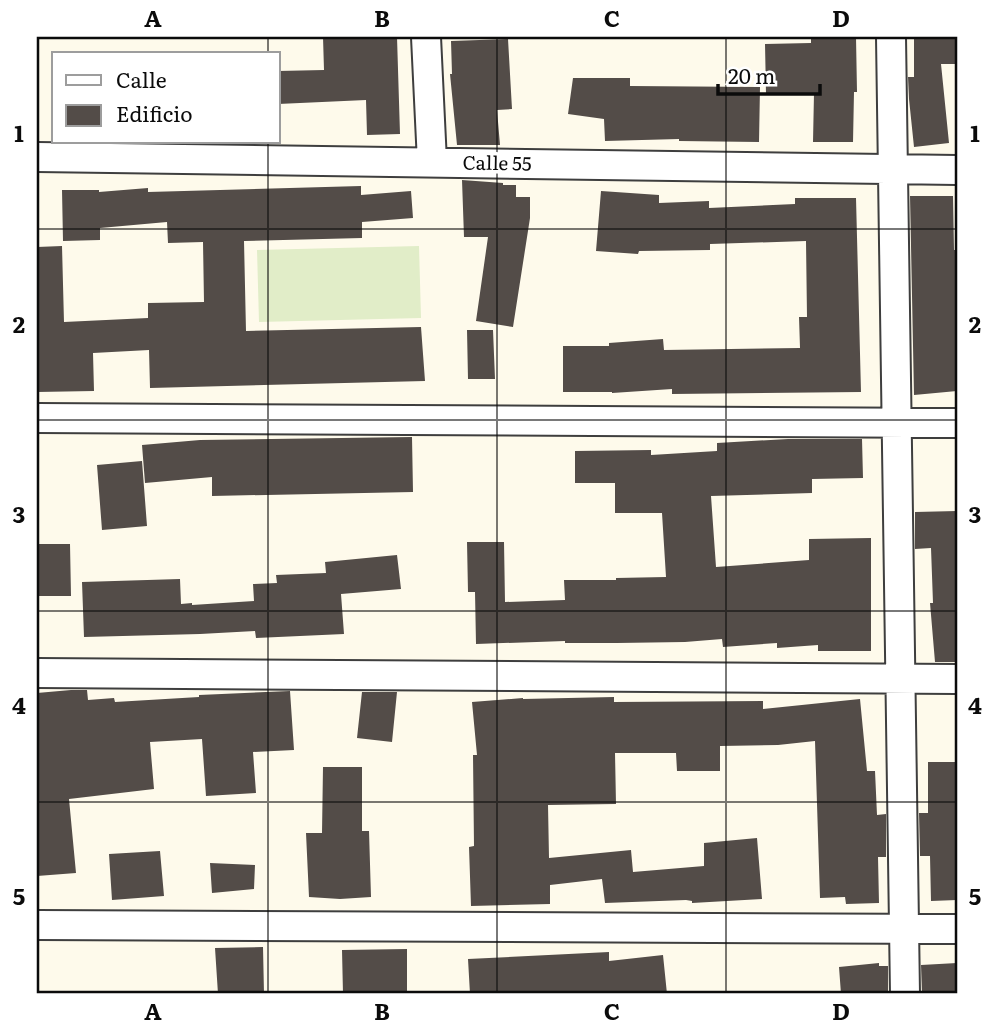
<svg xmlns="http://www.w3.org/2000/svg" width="994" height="1031" font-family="Literata,serif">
<rect width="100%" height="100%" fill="#fefaeb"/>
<path fill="#e1edc8" d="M419,246l2,72 -162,4 -2,-72z"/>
<path fill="#534c48" d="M323,37h74l3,97 -33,1 -1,-35 -88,4v-33l46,-1z
M811,37h45l1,55h-3l-1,50h-40l1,-49 -48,1 -1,-50 46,-1z
M914,37h43v27h-16l8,79 -35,4 -5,-48 -1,-22h6z
M508,39l4,70 -15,1 3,35h-43l-7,-71h2l-1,-33z
M573,78h57v8l130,1 -1,55 -80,-1v-2l-74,2 -1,-22 -36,-5z
M462,180l41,3v2h13v12h14v21l-17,109 -37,-6 12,-84h-24z
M361,186v9l50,-4 2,27 -51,4v16l-118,3 2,90 175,-4 4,54 -275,7 -1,-38 -56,3 1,38 -57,1v-145l25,-1 2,76 84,-4v-15l56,-1 -1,-60 -35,1 -1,-21 -67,6v12l-37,1 -1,-51h37v2l49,-4v4z
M601,191l58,4v8l50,-2v7l86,-4v-6h61l5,194 -189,2v-5l-60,4v-1h-49v-46h46v-3l54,-4 1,11 136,-2 -1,-31h8l-1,-76 -96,3v6l-71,1 -1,3 -42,-3z
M910,196h43l1,54h3v141l-43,4z
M467,330h26l2,49h-27z
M412,437l1,55 -201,4v-19l-67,6 -3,-38 58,-5z
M788,439h74l1,39 -51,1v14l-101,3 5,71 93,-7v-21l62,-1v113h-53v-6l-41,3v-5l-54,4 -1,-8 -37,3 -68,1h-52v-2l-89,3 -1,-52h-7l-1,-50h37l1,60 60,-2 -1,-20h52v-2l50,-1 -4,-64h-47v-30h-40v-32l76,-1v5l66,-4v-8z
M142,461l5,65 -45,4 -5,-65z
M957,511v151h-22l-5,-59h3l-2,-55 -16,1v-37z
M37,544h33l1,52h-34z
M397,555l4,34 -60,5 3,40 -88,4 -1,-7 -55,3 -116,3 -2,-55 98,-3 1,25 11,-1v2l62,-4 -1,-17 24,-1 -1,-8 50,-2 -1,-11z
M71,690h16l1,10 26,-2 1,4 84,-5v-2l91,-4 4,59 -41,2 3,41 -50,3 -4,-57 -52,3 4,47 -85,10 7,74 -39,3v-183z
M362,692h35l-5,50 -35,-4z
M614,697v5l149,-1v8l97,-10 7,72h8l2,44 9,-1v43h-8l1,46 -33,1 -1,-7 -25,1 -5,-157 -37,4 -58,1v25h-43l-1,-18h-61l1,51 -68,1 1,53 82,-8 2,22 71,-6v-23l53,-5 5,61 -70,4v-2l-6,-1 -81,3 -3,-24 -52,6v19l-79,2 -2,-59 5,-1 -1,-91h4l-5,-53 51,-4v1z
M928,762h29v138l-26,1 -1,-45h-10l-1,-43h9z
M323,767h39v64h7l2,66 -31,2 -31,-2 -3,-64h16z
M160,851l4,45 -52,4 -3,-46z
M210,863l45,2 -1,24 -42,4z
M263,947l1,47h-46l-3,-46z
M407,949v45h-64l-1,-44z
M609,952v9l54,-6 4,39h-197l-2,-35z
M879,963v3h9v28h-47l-2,-27z
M957,963v31h-35l-1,-29z"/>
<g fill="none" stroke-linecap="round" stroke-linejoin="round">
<g stroke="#3e3e3e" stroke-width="32">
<path id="street" d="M426,37l6,125
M891,37l14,957
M37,157l920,13
M37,418l920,5
M37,673l920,6
M37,925l920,4"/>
</g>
<use href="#street" stroke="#fff" stroke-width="28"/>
</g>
<path fill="none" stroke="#0b0b0b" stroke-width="2" stroke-opacity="0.55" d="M268,37v17M497,37v957M726,37v957M268,142v852M37,229h920M37,420h920M37,611h920M37,802h920"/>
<g text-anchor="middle" stroke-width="7" stroke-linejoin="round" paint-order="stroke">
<g font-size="19" fill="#0b0b0b" stroke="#fff">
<text transform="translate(497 163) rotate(1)" y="7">Calle 55</text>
</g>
</g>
<rect width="994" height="1031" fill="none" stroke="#ffffff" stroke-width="77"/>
<rect x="52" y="52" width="228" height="91" fill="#ffffff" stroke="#9d9d9d" stroke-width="2"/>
<rect x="66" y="75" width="35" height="10" fill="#ffffff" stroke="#9d9d9d" stroke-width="2"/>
<text x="116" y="88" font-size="21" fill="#0b0b0b">Calle</text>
<rect x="66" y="105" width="35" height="21" fill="#534c48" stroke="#9d9d9d" stroke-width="2"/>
<text x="116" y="122" font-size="21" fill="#0b0b0b">Edificio</text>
<path d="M718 84v10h102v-10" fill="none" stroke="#0b0b0b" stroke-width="3.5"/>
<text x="728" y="84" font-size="21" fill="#0b0b0b" stroke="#ffffff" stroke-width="5" paint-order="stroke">20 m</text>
<rect x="38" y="38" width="918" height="954" fill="none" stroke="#0b0b0b" stroke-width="2.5"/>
<g font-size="23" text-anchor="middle" font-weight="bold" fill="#0b0b0b">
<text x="153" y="27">A</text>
<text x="382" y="27">B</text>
<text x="612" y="27">C</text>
<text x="841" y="27">D</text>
<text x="19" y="142">1</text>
<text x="975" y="142">1</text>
<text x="19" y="333">2</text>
<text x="975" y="333">2</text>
<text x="19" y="523">3</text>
<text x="975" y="523">3</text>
<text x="19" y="714">4</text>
<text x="975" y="714">4</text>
<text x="19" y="905">5</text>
<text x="975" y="905">5</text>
<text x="153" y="1020">A</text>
<text x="382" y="1020">B</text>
<text x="612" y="1020">C</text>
<text x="841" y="1020">D</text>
</g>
</svg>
